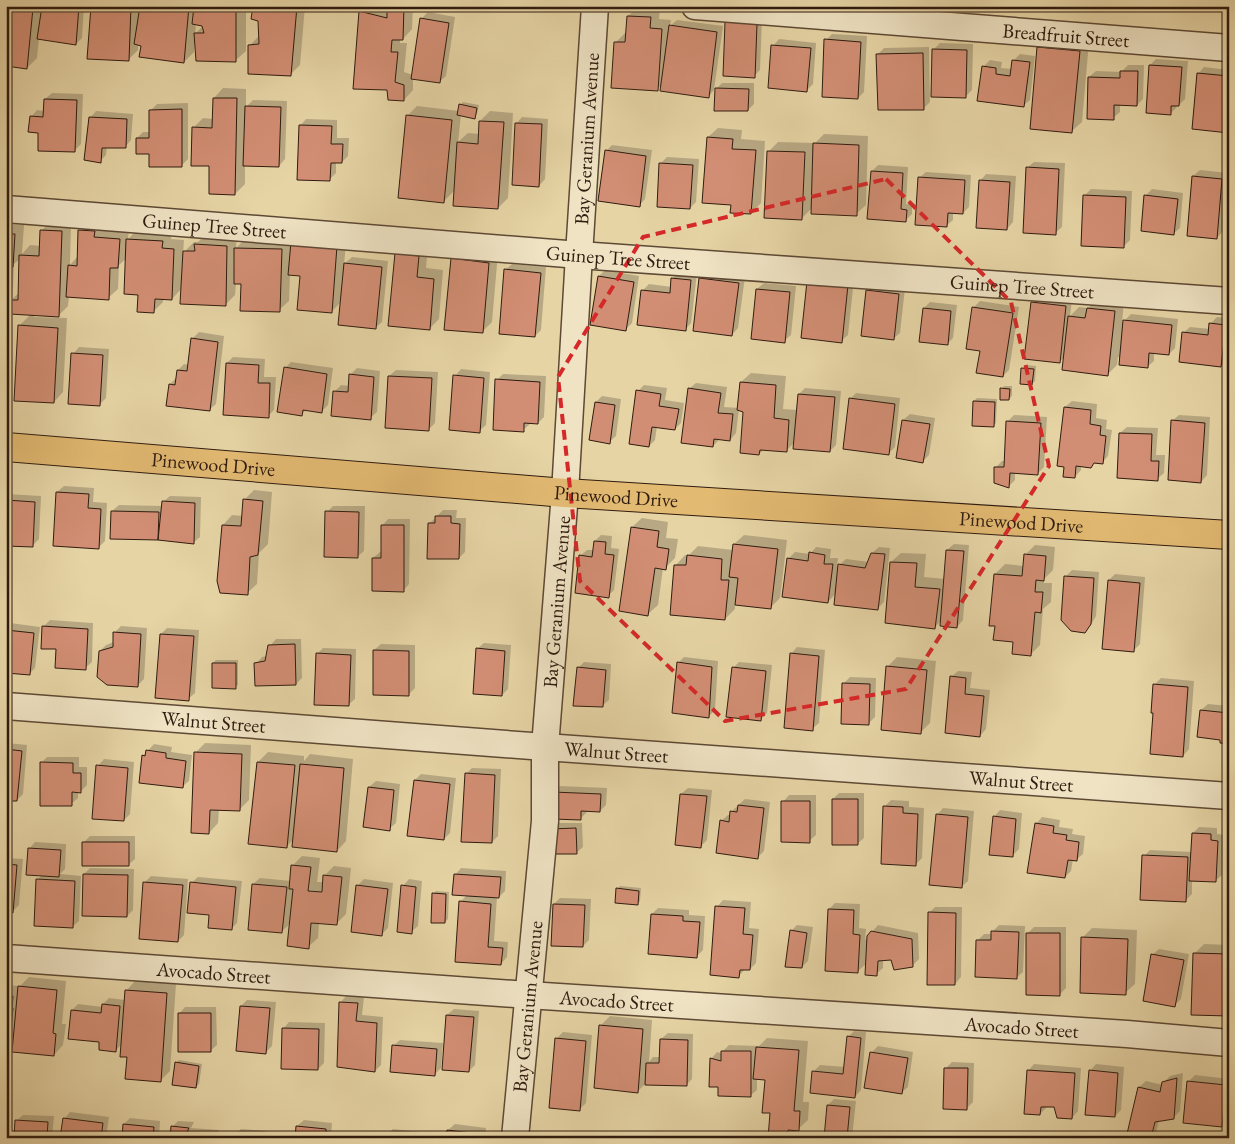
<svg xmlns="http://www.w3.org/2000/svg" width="1235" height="1144" font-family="'EB Garamond',serif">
<rect width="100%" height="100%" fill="#e6d4a5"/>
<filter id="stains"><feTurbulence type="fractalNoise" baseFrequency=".004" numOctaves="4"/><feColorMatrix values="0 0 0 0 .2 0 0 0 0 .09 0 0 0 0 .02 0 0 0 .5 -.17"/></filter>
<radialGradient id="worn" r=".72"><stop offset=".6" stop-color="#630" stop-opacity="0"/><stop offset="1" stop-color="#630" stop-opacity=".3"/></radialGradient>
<path fill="#0003" fill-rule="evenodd" d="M6,6h78l-2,32 -6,6 -37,-6 -2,20 -10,10z
M92,6h154v45l-10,9 -41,-19 -1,11 -10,10 -46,-18v6l-10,10zM196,24l8,1 -9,9z
M254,6h51l-5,59 -10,10 -41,-29 10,-10 1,-16z
M366,6h47l-1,23 -9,10h-3v4h7l-3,29 9,3 8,-56 7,-7 27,5 -9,59 -7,6 -26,-4v12l-9,10 -16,-11 -28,-77z
M638,7l22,1 -1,11 12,1 -1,6 7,-6 46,6 -9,64 -6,7 -45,-13 -6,5 -41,-47 9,-9h2l1,-17z
M732,16l30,2 -2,52 -6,6 -28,-54z
M832,34l35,2 -3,56 -6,6 -32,-58z
M1048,38l41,4 -7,80 -10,9 -34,-83z
M779,39l37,4 -3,41 -7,7 -33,-45z
M940,43l33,1 -1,46 -6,6 -33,-46z
M929,47l1,55 -6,6 -46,-54 6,-6z
M1020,54l15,2 -5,44 -7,6 -40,-39 7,-7 12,2 -1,6 11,1 1,-8z
M1156,59l32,2 -3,38 -6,6h-2l-1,3 -6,6 -20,-49z
M1128,65h16l-1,34 -6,6 -17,-1v8l-7,6 -24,-41 7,-6 25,1z
M1204,67l25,3v61l-31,-57z
M722,83h32v21l-6,6 -32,-21z
M223,88l23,1v18l7,-7 34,1 -2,58 -6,7 -34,-1v19l-10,10 -24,-29 -18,-37 10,-10 10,1 1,-21z
M52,93l31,1 -2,50 -6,6 -36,-18 -8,-15 6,-7 7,1 1,-12z
M463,102l16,3 -2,9 -3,3 -13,-2 -3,27 10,-9 12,1v-13l10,-10 23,2 -5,85 -10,10 -43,-18 -12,12 -36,-86 10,-10 42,5 1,-6z
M188,103v56l-7,7 -30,-13 -14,-15 6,-6h8v-22l6,-6z
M96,111l37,3 -2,26 -6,7 -18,-1 -1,9 -6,6 -10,-43z
M522,117l26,2 -3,60 -6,7 -23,-62z
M306,119l31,1v18h12l-1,18 -6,6h-6v11l-6,6 -30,-53z
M718,128l24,2 -1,9 24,2 -4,62 -10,10 -19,-9 -24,-67z
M824,134l44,2 -2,69 -10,9 -44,-6 -10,10 -34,-66 10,-10 37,1z
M612,145l40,5 -7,49 -6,7 -33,-55z
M667,157l32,2 -3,43 -6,6 -29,-45z
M1034,162l31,1 -3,64 -7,6 -28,-65z
M878,165l30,2 -2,37h6v10l-7,7 -33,-50z
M1200,170l28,3 -5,58 -6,7 -24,-62z
M926,172l45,3 -2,32 -6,6 -10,-1v8l-7,6 -27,-48z
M986,174l30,2 -3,46 -6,7 -27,-48z
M1091,189l41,2 -2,49 -6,6 -41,-2 2,-49z
M1152,189l31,4 -3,35 -7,6 -27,-39z
M51,221l20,1 -1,43 8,-9 2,-25 9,-10 40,9 -1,9 9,-9 35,2 -1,7 13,1 -1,13 11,-11h4l7,-7 32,2 -1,11 9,-9 102,-3 -3,28 8,-7 36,4 -6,61 -7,6 -34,-26 -9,9 -31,-36 -11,-1 -1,27 -10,9 -37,-27h-6l-1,12 -10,10 -43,-17 -10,11 -9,-1v4l-10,10 -13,-18 -13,-36 -8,7 -1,24 -10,9 -39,-2 -1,10 -9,9 -25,-1v3l33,1 -4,74 -9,10 -35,-76 12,-12 -20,-14 8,-7 2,-35 -7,6 -1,25 -7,6v-71l18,1 -2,29 8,-9 10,1 1,-15z
M428,246l-2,22 17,2 -4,49 -10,10 -33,-75z
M461,249l37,4 -6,69 -10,10 -30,-73z
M512,264l34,3 -5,63 -6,6 -30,-66z
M605,270l34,6 -7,47 -6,6 -27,-53z
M679,272l18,2 -6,49 -6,7 -42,-40 6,-6 23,3v-8z
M707,272l38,5 -7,51 -6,7 -31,-56z
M815,275l39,4 -6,56 -7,6z
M764,283l32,3 -5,49 -7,6 -32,-3 5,-49z
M874,284l31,4 -5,45 -7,6 -26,-48z
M1038,296l34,4 -2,16 9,-9 9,1 9,-9 27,3 -2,21 9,-9 47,5 -3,29 -6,6 -15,-2v9l-7,6 -29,-10 -1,8 -9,9 -43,-17 -6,5 -27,-60z
M980,301l39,6 -10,63 -6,6 -22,-26 -7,-43z
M930,302l27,3 -4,33 -6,6 -23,-36z
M1217,317l12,1v27l-2,15 -6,6 -38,-33 7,-6 20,2 1,-6z
M199,332l25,4 -8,68 -7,6 -39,-26 7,-7 1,-7 6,-6 5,1 3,-26z
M79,347l30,2 -3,49 -7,7 -26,-51z
M233,357l32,2 -1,18h12l-2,33 -6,6 -41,-53z
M291,362l42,6 -5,37 -6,6 -15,-2 -5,5 -17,-46z
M1026,365l10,1 -1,15 -3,3 -9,-16z
M357,368l23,3 -3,41 -7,6 -36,-26 7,-7 9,1v-11z
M461,369l29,3 -4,53 -7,6 -24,-55z
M396,370l42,2 -3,51 -6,6 -40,-53z
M751,373l35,3 -3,33 14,1 2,-16 6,-6 36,3 -5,54 -6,6 -36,-8 -8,8 -22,-2 -5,5 -14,-43 -6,-2 -3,24 -6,7h-11l-6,6 -24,-57 7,-6 31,4 -3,20 15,1 2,-26z
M503,374l43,2 -2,41 -6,6 -8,-1v2l-7,6 -26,-50z
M644,385l23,3 -2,12 19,3 -3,20 -6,6 -18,-3 -2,14 -6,6 -11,-55z
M1004,386h8v10l-3,3 -7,-10z
M856,393l44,5 -5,49 -6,6 -39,-54z
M602,396l19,3 -5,37 -7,6 -13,-40z
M977,398l20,1 -1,24 -3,3 -19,-25z
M1072,401l25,3 -1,14 11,2 -1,9 6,1 -4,26 -6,7 -7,-1 -5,5 -9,-1v4l-6,7 -9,-12 -1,-58z
M910,414l25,4 -6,37 -6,6 -26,-4 6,-37z
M1014,415l33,2 -3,50 -7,7 -22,-1v7l-6,6 -13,-19 6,-6h3l3,-40z
M1179,415l31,2 -3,58 -6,7 -29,-61z
M1127,427l31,1 -2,27h9l-1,18 -7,6 -37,-46z
M64,486l30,2 -1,14 14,1 -2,38 -7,7 -41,-56z
M254,490l18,2 -4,52 -9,9 -2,31 -10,9 -24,-68 9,-10 11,1 1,-16z
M6,494l35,2 -2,43 -6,6 -27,-1z
M170,496l31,1 -1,40 -7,6 -35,-4 -46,-28 7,-6 44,1v-4z
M333,506h32l-1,45 -7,6 -30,-45z
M443,510h14l-1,8h10l-1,34 -6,6 -30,-34z
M642,518l26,4 -2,16 12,1 -3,19 -10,10h-2l-5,37 -10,9 -16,-87z
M388,519h22l-1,65 -6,7 -30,-33 7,-6h2v-26z
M601,535l11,1 -1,12 8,1 -5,41 -6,6 -28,-40 7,-6h7l1,-9z
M744,535l43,5 -7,58 -10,10 -35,-5v6l-10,10 -49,-54 9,-10 3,1 10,-10 35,4 1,-6z
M954,544l15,1 -6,75 -6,7 -15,-7 -8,8 -43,-66 10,-9 25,1 -2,23 21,2 2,-29z
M1035,545l20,2 -2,23 -9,9v4h8l-1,19 -8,7 -3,36 -9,9 -35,-29 -1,-51 10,-10 19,2 2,-12z
M816,547l15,2 -1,9h8l-1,9 9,-8 23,3 3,-9 7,-6 11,1 -6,54 -7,7 -41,-16 -8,9 -40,-43 7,-7 15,2z
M1072,570l27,2 -3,44 -5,9 -7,7 -19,-55z
M1115,574l30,3 -5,67 -7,7 -24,-71z
M50,620l43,3 -1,39 -7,6 -28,-20 -14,-21z
M10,623l30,4 -5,41 -6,6 -23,-2v-45z
M121,626l26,2 -3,51 -7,7 -37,-35 6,-6 8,-3 1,-10z
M167,628l32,2 -4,63 -7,6 -27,-65z
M276,639h25l1,39 -6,6 -40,-20 6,-7 5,-1 3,-10z
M484,643l27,2 -3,44 -6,6 -25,-46z
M381,644l34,1v43l-6,6 -35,-44z
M797,647l28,3 -6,73 -7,6 -21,-75z
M323,648l33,1 -1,50 -7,6 -31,-51z
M684,657l34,4 -3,49 -6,6 -31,-53z
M897,657l39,4 -6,62 -9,9 -34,-65z
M216,660h22v25l-3,2 -22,-24z
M584,662l27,2 -2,36 -7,6 -24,-38z
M739,662l33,3 -5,48 -6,6 -28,-51z
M958,671l14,1 -2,16 20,2 -4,39 -6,7 -29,-59z
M850,677l26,1 -1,39 -7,7 -24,-41z
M1161,678l33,3 -5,68 -6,7 -28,-72z
M1208,704l21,2v37l-8,-4 -23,-3 3,-26z
M6,743l21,2 -4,49 -6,6 -11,-1z
M205,743l46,2 -2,55 -10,10 -20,-1 -1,14 -9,10 -13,-81z
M154,744l18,3 -1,5 21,3 -3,26 -7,6 -39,-31z
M268,752l36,4v5l6,-7 43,5 -7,82 -9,10 -43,-12 -7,7 -29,-84z
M47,757h32v10h8v18l-6,6h-3v7l-7,6 -30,-41z
M104,759l30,3 -4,52 -6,6 -26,-54z
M472,768l29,1 -3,67 -6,6 -26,-68z
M421,774l35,4 -6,55 -6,6 -29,-59z
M376,781l24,3 -4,39 -7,6 -20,-42z
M560,786l47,2 -1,17 -6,6 -13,-1v2l-6,6 -27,-25z
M688,788l24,2 -5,50 -6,6 -20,-52z
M839,793h25v45l-7,6 -24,-45z
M789,795h27v40l-7,6 -26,-39z
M745,799l25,3 -6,49 -6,6 -37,-36 7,-6h3v-3z
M891,800l18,1v6l15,1 -2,50 -6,6 -32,-57z
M943,808l31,3 -6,70 -7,6 -24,-72z
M1000,810l22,3 -3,36 -7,7 -18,-39z
M1042,817l18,3 -1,7 14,2 -1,5 13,2 -2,18 -7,6 -3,-1 -2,12 -6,6 -29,-53z
M558,823h24l1,24 -7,6 -25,-24z
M1199,827l18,1v6l7,1 -2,40 -7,6 -23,-1v14l-7,7 -41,-45 6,-6 42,2 1,-19z
M90,836h45v23l-7,6 -44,-23z
M35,842l31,2 -1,25 -5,5 21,2 -2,45 -7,6 -35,-47 5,-5 -13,-26z
M302,856l18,2 -3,24h7v-6l10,-10 17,2 -5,46 -10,10 -17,-2 -1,16 -10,9 -17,-24 -9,8 -29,-47 7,-6 31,3 1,-15z
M6,858l17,1 -4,46 -6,6h-7z
M90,868l44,1 -1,41 -6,6 -43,-42z
M461,868l45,3 -1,20 -6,6h-2l-3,44 14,1 -1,15 -6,7 -45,-4 4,-58 7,-7 -12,-20z
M151,876l37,3 -4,56 -6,6 -33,-59z
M198,877l44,4 -5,42 -6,6 -20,-15 -20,-31z
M364,879l29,4 -5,45 -6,6 -25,-48z
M409,879l13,2 -4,45 -7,6 -8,-46z
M620,886l21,2 -1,13 -3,3 -20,-15z
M436,891l13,1 -1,27 -3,3 -12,-28z
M560,898l31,1 -2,41 -6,6 -29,-42z
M723,900l28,2 -2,26 10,1 -3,34 -6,6h-5l-6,7 -22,-69z
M835,903l25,1 -1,24 7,1 -1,11 13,-15 40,8 1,26 -7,7 -20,-7 -9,1v8l-7,6 -9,-11 -9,8 -29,-62z
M935,907h27l-1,70 -6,7 -26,-71z
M658,908l31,2v5l16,1 -2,34 -6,6 -45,-42z
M797,925l16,2 -5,34 -6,6 -11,-36z
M999,925l26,1 -2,46 -7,6 -38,-38 6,-6h9v-3z
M1034,927h32v61l-6,6 -33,-60z
M1092,928l45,2 -2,54 -10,9 -43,-55z
M1204,944l25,1v70l-34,-62z
M1159,949l30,5 -8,45 -6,6 -23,-50z
M29,977l37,4 -4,43h4l-3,21 -9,10 -39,-4 -7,7h-2v-73l14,1z
M135,981l41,3 -6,87 -9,9 -33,-24 -6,-12 -7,7 -14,-10 -29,-31 6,-6 25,3v-3l6,-6 16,2 1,-9z
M346,996l18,1 -2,18 21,2 -2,48 -6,6 -35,-68z
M247,1000l29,2 -4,44 -6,6 -25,-46z
M185,1007h31l1,38 -7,6 -31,-37z
M454,1009l25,2 -4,54 -6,6 -22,-56z
M610,1016l42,4 -3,42 4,-5h8v-18l7,-6 25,1 -1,45 -6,6 -41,-1 -7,7 -38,-65z
M289,1022l36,1 -1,40 -6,6 -35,-40z
M854,1031l12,1 -5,58 -6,7 -43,-5 2,-21 6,-6 25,2 3,-30z
M563,1032l29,3 -6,68 -6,6 -23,-71z
M767,1038l41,3 -5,61h6l-1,18 -20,18h-12l-5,-26 -4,-33 -10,-1v12l-7,6 -31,-10 -8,-27 6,-7 6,2v-3l6,-6 30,1z
M400,1040l43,3 -2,25 -6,6 -42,-28z
M878,1046l35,6 -5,35 -7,6 -29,-41z
M179,1060l23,4 -3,20 -3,3 -20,-24z
M952,1062l22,1 -1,39 -7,7 -20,-41z
M1034,1064l47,4 -3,43 -6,7 -17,-12h-9v2l-6,6 -12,-43z
M1096,1064l28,3 -3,43 -6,6 -25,-45z
M1183,1073l-3,38 -7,7 -14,2 -4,18h-28l12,-51 7,-6 17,4v-2l7,-7z
M1195,1075l34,4v29l-1,12 -7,6 -32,-45z
M834,1099l22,2 -4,37h-27l3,-33z
M6,1111h3l-1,27h-2z
M70,1112l39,5 -3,21h-45l3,-19z
M23,1115l31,1 -2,22h-37l1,-17z
M130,1118l30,3 -1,17h-36l1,-14z
M304,1120l28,3 -1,15h-35l1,-12z
M178,1121l16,1 -3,6 28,2 -1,8h-47l1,-11z
M455,1124l31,4 -1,10h-37v-8z
M241,1129l26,2 -1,7h-31v-3z
M393,1129l46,5 -1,4h-51v-3z"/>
<path fill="#d28e74" stroke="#2f1b0f" d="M6,6h22l5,2 -6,61 -21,-3z
M42,6h37l-3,39 -39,-6z
M91,6h40l-2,55 -42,-2z
M140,6h49l-5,57 -45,-6 2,-11 -7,-2z
M194,6h42v56l-40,-1 -2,-28h10l-2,-7 -10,-2z
M253,6h44l-6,70 -43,-2v-29l11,-1 -1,-23 -7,-2z
M387,6h17l-1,34h-11l-1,12h7l-3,30 9,3v16l-16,-1 -1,-10 -34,-1 6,-78 28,7z
M627,16l24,1 -1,11 12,1 -4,62 -47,-3 3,-46h11z
M420,18l29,5 -9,60 -29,-4z
M725,22l32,2 -2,54 -32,-2z
M669,25l48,7 -8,66 -49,-7z
M824,39l37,3 -3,57 -36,-2z
M771,45l40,3 -4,44 -39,-4z
M1037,47l43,4 -8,82 -42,-4z
M932,49l35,1 -1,48 -35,-1z
M923,53l1,57h-46l-2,-56z
M1012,60l18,2 -6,45 -47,-6 5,-35 14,2v6l14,2z
M1149,65l33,2 -3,39h-8v9l-25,-2z
M1120,71h18l-1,35 -23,-1v15l-27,-1 1,-42 32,1z
M1197,73l32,3v57l-37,-4z
M715,88l34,1 -1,22h-34z
M213,98h24l-2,97 -26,-1v-28h-18l1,-39 20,1z
M44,99l33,1 -2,52 -37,-1v-18l-10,-1 2,-16 13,1z
M459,104l18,4 -2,11 -18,-4z
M245,106l36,1 -2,60 -36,-1z
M182,109v58h-33v-13h-13v-16h13v-28z
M406,115l46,5 -8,83 -46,-5z
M89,117l38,2 -1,29h-24l-1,15 -17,-3z
M479,121l25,1 -6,87 -45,-3 4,-64 21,2z
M515,123l27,1 -3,63 -27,-2z
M299,125l33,1 -1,18h12l-1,19h-11l-1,18 -33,-1z
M707,137l26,2 -1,10 24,1 -5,64 -21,-1 1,-8 -29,-2z
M813,143l46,2 -2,71 -46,-2z
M605,150l41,6 -6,51 -42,-6z
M767,151l38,1 -3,68 -38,-2z
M659,163l34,2 -3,44 -33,-2z
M1026,167l33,2 -3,66 -33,-2z
M871,171l32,2 -2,36 6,1 -1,12 -39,-3z
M1192,176l30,3 -5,60 -30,-3z
M918,177l47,3 -2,34 -15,-1 -1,14 -32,-2z
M979,180l31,2 -3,48 -31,-2z
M1083,195l43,2 -2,51 -43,-2z
M1144,195l34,4 -4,36 -33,-4z
M40,230l22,1 -3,86 -49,-3v-14h8l1,-45 20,1z
M78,230l17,1 -1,6 26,2 -2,29h-8l-1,32 -43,-3 2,-32 9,1z
M6,234h9l-2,33h-7z
M126,239l37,2 -1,7 12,1 -2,51 -17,-1 -1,14 -17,-1 1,-17 -14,-1z
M291,242l46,4 -5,67 -35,-3 3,-34 -12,-1z
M194,244l33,2 -1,60 -46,-2 3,-53h12z
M234,248l48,1 -2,63 -40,-1 1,-27h-7z
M395,253l24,3 -2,21 17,2 -4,51 -42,-4z
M451,258l38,5 -6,70 -39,-3z
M344,263l38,4 -6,62 -38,-4z
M504,269l37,4 -6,64 -36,-3z
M598,276l36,6 -8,49 -36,-6z
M671,278l20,2 -5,51 -49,-6 4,-35 29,3z
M699,278l40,5 -7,53 -39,-5z
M807,281l41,4 -6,58 -41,-5z
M756,289l34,3 -5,51 -34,-4z
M866,290l33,4 -5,46 -33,-4z
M1031,302l35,4 -6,57 -36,-4z
M972,307l41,6 -10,64 -27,-4 4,-22 -14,-2z
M923,308l28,3 -3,34 -29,-3z
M1087,308l28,3 -7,65 -46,-6 6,-54 17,2z
M1123,320l49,5 -3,30 -20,-2 -1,15 -29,-3z
M1209,323l17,2 -5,42 -42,-5 3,-30 26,3z
M18,325l40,3 -4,75 -40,-2z
M191,338l27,4 -8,69 -44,-5 3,-22 6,1 2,-15 10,1z
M71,353l32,2 -3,51 -32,-2z
M226,363l33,2 -1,18h12l-1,35 -46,-3z
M284,367l43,7 -5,39 -19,-3 -1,6 -25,-4z
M1021,368l13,1 -2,16 -12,-1z
M349,374l25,3 -3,43 -40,-4 2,-25 15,1z
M453,375l31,3 -4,55 -31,-3z
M388,376l44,2 -3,53 -44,-3z
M495,379l45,3 -2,42 -14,-1v9l-31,-2z
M740,382l36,3 -2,33 15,2 -2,32 -27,-2 -1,5 -19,-2 3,-41 -6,-2z
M688,388l33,5 -3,20 15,1 -3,27 -16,-2 -1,8 -32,-4z
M1000,388l10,1 -1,11h-9z
M636,390l25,4 -2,12 20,3 -4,21 -23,-3 -3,20 -20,-3z
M798,394l37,3 -5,55 -37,-3z
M849,398l46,6 -6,51 -46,-6z
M973,401l22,1 -1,25 -22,-1z
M595,402l20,3 -5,39 -21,-4z
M1064,407l27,3 -1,14 11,2 -1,9 6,1 -3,28 -9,-1 -3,5 -15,-2 -1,12 -12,-1 1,-10 -7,-1z
M902,420l28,4 -7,39 -27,-5z
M1171,420l34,3 -4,60 -33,-3z
M1006,421l35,2 -3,52 -28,-2 -1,15 -15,-5v-16h10z
M1227,424h2v68l-4,-1z
M1119,433l33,1 -1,27h8l-1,20 -41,-3z
M56,492l33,2 -1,14 13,1 -2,40 -46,-3z
M243,499l20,2 -5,54 -8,2 -2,38 -28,-2 -3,-12 5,-56 19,1z
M6,500l29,2 -2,45 -27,-1z
M162,501l33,2 -1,41 -36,-4z
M111,511l48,1 -1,28 -48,-1z
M325,511l34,1 -1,46 -34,-1z
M435,516h16v7l9,1 -1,35h-32l1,-36h7z
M381,525h23v67l-32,-1v-33h9z
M631,527l28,4 -2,16 12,2 -3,21 -11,-2 -7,48 -29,-5z
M594,541l12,1 -1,12 9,1 -5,43 -34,-5 4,-38 13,2z
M733,544l45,5 -7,60 -36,-4 3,-27 -9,-1z
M946,550l18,1 -7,77 -17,-2z
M809,552l16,3 -1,9h9l-5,39 -46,-6 5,-39 21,3z
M871,553l14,1 -7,56 -44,-5 4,-41 27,4z
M1024,554l22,2 -2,25 -8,-1 -1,12h8l-2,21 -6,-1 -4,44 -19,-2 1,-12 -20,-2 2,-14h-6l5,-52 28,2z
M687,555l35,4 -1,21h8l-4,40 -55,-5 4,-50h12z
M890,562l27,1 -2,24 25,2 -5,40 -50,-6z
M1064,576l30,2 -3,46 -6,9 -14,-2 -10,-11z
M1108,580l32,3 -6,69 -32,-3z
M42,626l46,3 -2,41 -31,-2 1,-19h-15z
M6,630l28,3 -4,42 -24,-2z
M113,632l28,2 -3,53 -31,-2 -10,-8 2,-26 14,-4z
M160,634l34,2 -5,65 -34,-3z
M295,644l1,41 -41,1 -1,-23 11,-2 3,-16z
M476,648l29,3 -3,45 -29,-2z
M373,650l36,1v45l-36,-1z
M316,653l35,2 -2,51 -35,-1z
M790,653l29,3 -6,75 -29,-3z
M677,662l35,5 -3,51 -37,-5z
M212,663h24v26l-24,-1z
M886,666l41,4 -6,64 -40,-4z
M577,667l29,3 -3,37 -30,-1z
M732,667l34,4 -5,50 -35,-4z
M950,676l16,2 -1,16 19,2 -4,41 -35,-4z
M842,683l28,1 -1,41 -28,-1z
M1153,684l35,3 -5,70 -33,-3 3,-41h-2z
M1200,710l29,3v31l-9,-1v-3l-23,-3z
M6,749l16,2 -5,50h-11z
M146,750l20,3v5l20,3 -3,27 -44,-5 3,-28 3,1z
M194,752l48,2 -2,57 -30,-1 -1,24 -18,-1z
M40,762l33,1v10h8v20l-9,-1v14h-32z
M257,762l38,3 -8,83 -39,-4z
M300,764l44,4 -7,84 -45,-5z
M96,765l32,3 -4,53 -32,-2z
M465,773l30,2 -3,68 -31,-1z
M414,780l36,4 -6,56 -37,-4z
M368,787l26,3 -4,41 -27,-4z
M553,792l48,2 -1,18 -19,-1v9l-29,-1z
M680,794l27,2 -6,52 -26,-3z
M832,799h26v46h-26z
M781,801h29v42l-29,-1z
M738,805l26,3 -6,51 -42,-6 4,-33 9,2 1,-11 7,1z
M883,806l20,1v6l15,1 -2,52 -35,-2z
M936,814l32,3 -6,71 -33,-3z
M993,816l23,3 -3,38 -24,-2z
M1035,823l19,3 -1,7 14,2 -1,5 13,2 -2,19 -9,-1 -3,18 -38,-5z
M576,828l1,26h-27v-25z
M1192,833l19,1v6l7,1 -2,41 -27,-1z
M82,842h47v24h-47z
M28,848l33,2 -2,27 -33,-2z
M1142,855l46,2 -2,45 -46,-2z
M6,864l11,1 -4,48 -7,-1z
M291,865l20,2 -3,24 14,1 1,-17 19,2 -5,48 -26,-2 -2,26 -22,-3 6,-57h-4z
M83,874l45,1 -1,42 -45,-1z
M454,874l47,3 -2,21 -47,-3z
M36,879l39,2 -2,47 -39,-2z
M143,882l40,3 -5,57 -39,-3z
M190,882l46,5 -4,43 -24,-2 1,-13 -22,-2z
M252,884l35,3 -5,46 -34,-3z
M356,885l32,4 -6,47 -31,-4z
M401,885l15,2 -4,47 -15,-2z
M616,888l23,3 -1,14 -23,-2z
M432,893l14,1 -1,29h-14z
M459,901l32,3 -3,43 15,1 -2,17 -46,-3z
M553,904l32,1 -2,42 -32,-1z
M715,906l30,2 -2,26 10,1 -3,35h-10l-1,8 -29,-3z
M828,909l26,1 -1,24 7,1 -2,38 -33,-2z
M928,912l28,1 -1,72h-28z
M651,914l32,2v5l17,1 -3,36 -49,-4z
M790,930l17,3 -5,35 -17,-1z
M871,931l41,8 1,28 -19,3 -3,-10 -13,1 -1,15 -12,-1 2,-39z
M991,931l28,1 -2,47 -42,-2 1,-37h15z
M1026,933h34v63l-34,-1z
M1081,937l47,2 -2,56 -46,-2z
M1193,953l36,1v62l-38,-1z
M1151,954l33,6 -9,47 -32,-6z
M18,986l39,4 -4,43 3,1 -2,22 -42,-4z
M125,990l42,3 -6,89 -36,-3 2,-22h-7z
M6,995l7,1 -1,12h1l-5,52 -2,-1z
M339,1002l19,1 -2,18 21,2 -2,49 -38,-5z
M102,1004l18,2 -4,46 -17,-2v-8l-31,-3 3,-29 30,3z
M240,1006l30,2 -4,46 -30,-3z
M178,1013h33v39h-33z
M446,1015l28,2 -5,55 -27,-2z
M599,1025l44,4 -5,64 -44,-5z
M282,1028l37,1 -1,41 -37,-1z
M847,1036l14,2 -6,60 -45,-5 2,-22 31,3z
M555,1038l31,3 -6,70 -31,-3z
M660,1039l28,1 -1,46 -42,-1 1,-22h13z
M392,1045l45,4 -2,27 -45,-4z
M756,1047l43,3 -5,61h6l-1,20 -11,-1v8h-20l2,-25h-8l3,-33 -12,-1z
M721,1051h30v46l-33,-1v-9h-9l1,-29 11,3z
M870,1052l38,6 -6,36 -38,-6z
M175,1062l24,4 -3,22 -24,-3z
M944,1068h24l-1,42 -24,-1z
M1027,1070l48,3 -3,46 -15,-1 -3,-11h-13l-1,8 -16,-1z
M1089,1070l29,3 -3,44 -30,-2z
M1177,1078l-3,41 -19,3 -4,16h-25l12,-51 22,5 2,-10z
M1187,1081l39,4 -4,42 -39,-4z
M827,1105l23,2 -3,31h-23z
M63,1118l40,5 -2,15h-41z
M15,1120l33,2 -1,16h-33z
M123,1124l31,3 -1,11h-31z
M171,1126l18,2 -3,6 27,2v2h-43z
M296,1126l30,3v9h-31z
M447,1130l33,4v4h-34z"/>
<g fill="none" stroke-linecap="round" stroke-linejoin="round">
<g stroke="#5d4934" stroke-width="29">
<g id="minor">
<path id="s1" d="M695,6l534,42"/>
<path id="s2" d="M6,209l573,46 650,46"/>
<path id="s3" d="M6,706l539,41 684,49"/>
<path id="s4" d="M6,958l522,37 599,39 102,9"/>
<path id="s5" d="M515,1138l30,-317v-74l20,-254 14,-238 16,-249"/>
</g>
</g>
<g stroke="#2f1b0f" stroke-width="30">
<g id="major">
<path id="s6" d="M6,447l559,46 664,42"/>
</g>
</g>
<use href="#minor" stroke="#efe3c4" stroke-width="26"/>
<use href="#major" stroke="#e3ba72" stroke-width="28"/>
</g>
<path fill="none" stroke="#d62828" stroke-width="4" stroke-dasharray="10 6" stroke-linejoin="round" d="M886,179l125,123 38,164 -143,223 -181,32 -145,-140 -22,-204 85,-140z"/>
<g text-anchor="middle" stroke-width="5" stroke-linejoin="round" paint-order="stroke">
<g font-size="20" fill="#2f1b0f" stroke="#efe3c4">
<text dy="7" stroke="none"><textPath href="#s1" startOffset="372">Breadfruit Street</textPath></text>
<text dy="7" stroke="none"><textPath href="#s5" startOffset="1002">Bay Geranium Avenue</textPath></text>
<text dy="7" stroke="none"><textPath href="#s2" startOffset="209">Guinep Tree Street</textPath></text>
<text dy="7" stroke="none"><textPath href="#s2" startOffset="614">Guinep Tree Street</textPath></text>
<text dy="7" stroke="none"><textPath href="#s2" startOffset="1019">Guinep Tree Street</textPath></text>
<text dy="7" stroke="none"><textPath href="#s6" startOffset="208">Pinewood Drive</textPath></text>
<text dy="7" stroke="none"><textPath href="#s6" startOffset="612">Pinewood Drive</textPath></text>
<text dy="7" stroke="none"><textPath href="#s6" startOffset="1018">Pinewood Drive</textPath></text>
<text dy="7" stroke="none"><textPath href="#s5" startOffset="538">Bay Geranium Avenue</textPath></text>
<text dy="7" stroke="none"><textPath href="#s3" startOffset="208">Walnut Street</textPath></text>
<text dy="7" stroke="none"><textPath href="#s3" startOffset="612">Walnut Street</textPath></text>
<text dy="7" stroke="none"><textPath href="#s3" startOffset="1018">Walnut Street</textPath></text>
<text dy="7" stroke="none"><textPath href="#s4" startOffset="208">Avocado Street</textPath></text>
<text dy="7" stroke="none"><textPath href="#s4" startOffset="612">Avocado Street</textPath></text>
<text dy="7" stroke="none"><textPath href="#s5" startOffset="132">Bay Geranium Avenue</textPath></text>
<text dy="7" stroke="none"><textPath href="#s4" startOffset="1018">Avocado Street</textPath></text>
</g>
</g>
<rect width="1235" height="1144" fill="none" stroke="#e6d4a5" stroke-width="25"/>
<rect x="8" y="8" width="1220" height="1129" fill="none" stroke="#2f1b0f" stroke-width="2.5"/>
<rect x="12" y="12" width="1210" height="1119" fill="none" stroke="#2f1b0f"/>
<rect width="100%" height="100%" filter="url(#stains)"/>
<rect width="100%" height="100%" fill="url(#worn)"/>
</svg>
